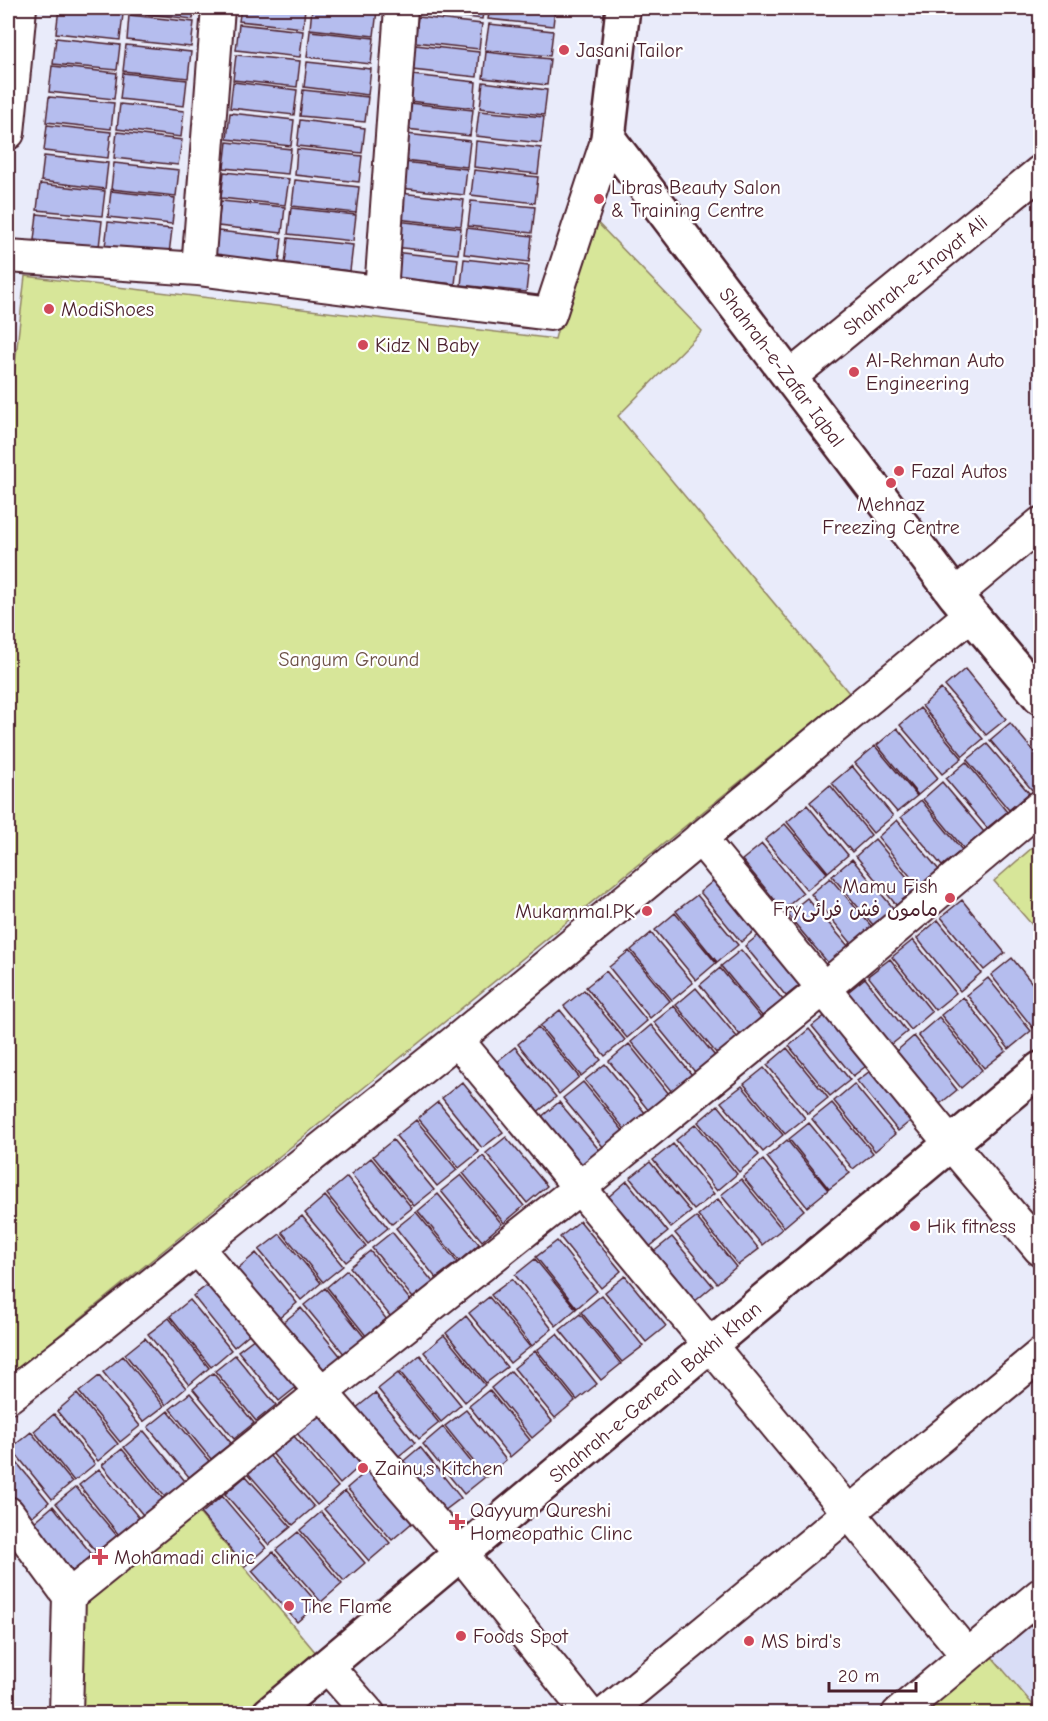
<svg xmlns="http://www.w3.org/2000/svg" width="1048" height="1721" font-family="'Comic Neue','Playpen Sans Arabic',sans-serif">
<rect width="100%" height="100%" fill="#e9ebfa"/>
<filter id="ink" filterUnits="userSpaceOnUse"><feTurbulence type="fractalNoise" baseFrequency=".0167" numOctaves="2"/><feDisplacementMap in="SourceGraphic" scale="12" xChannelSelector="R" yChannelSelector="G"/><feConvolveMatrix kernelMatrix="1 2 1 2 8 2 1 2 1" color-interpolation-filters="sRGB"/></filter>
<g filter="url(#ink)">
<path fill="#d9ddf6" d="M1040,1595v118l-59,-69z"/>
<path fill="#d7e699" stroke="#908262" stroke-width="1.5" d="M588,213l114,118 -84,85 231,277 -841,684v-951l17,-150 530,63z
M1040,841v93l-46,-53z
M188,1500l139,166 -58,47 -203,1 3,-118z
M981,1644l59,69 -142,1z"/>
<path fill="#b5bdee" stroke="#4a1f2b" stroke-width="1.5" d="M59,8l64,6 -3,26 -64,-7z
M82,8h42l-1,4z
M130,8h65l-2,11 -64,-7z
M241,8h64l-2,20 -64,-7z
M312,8h40l25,2 -3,26 -64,-7z
M418,8h66l-2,11 -64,-8z
M490,8h65l-2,18 -65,-7z
M129,15l65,7 -3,25 -64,-7z
M418,17l64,7 -3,25 -64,-7z
M239,24l64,7 -3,26 -64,-7z
M489,24l64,7 -3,25 -65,-6z
M310,31l64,7 -3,26 -64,-7z
M56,38l64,7 -3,25 -64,-6z
M126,45l65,7 -3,26 -65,-7z
M415,45l64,7 -2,25 -65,-7z
M486,52l64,7 -3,26 -64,-7z
M236,55l64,6 -3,26 -64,-7z
M307,62l64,7 -3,26 -64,-8z
M52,66l65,7 -3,26 -65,-7z
M123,73l64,7 -3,26 -64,-7z
M412,75l64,7 -2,26 -65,-7z
M233,82l64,8 -3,25 -64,-7z
M483,82l64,8 -3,25 -64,-7z
M303,90l65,7 -3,25 -65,-6z
M49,97l65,6 -3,26 -65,-7z
M409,103l64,7 -3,26 -64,-7z
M120,104l64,7 -3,26 -64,-8z
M479,111l65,6 -3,26 -65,-7z
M230,113l64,7 -3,26 -64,-7z
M300,120l65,8 -3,25 -65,-7z
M47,125l64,7 -3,26 -64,-7z
M117,132l65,8 -4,25 -64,-7z
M406,134l64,7 -3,26 -64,-7z
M476,141l65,7 -3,26 -64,-7z
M227,142l64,7 -3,25 -64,-6z
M297,149l65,7 -3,26 -64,-7z
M44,156l64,7 -3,26 -64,-8z
M403,162l64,7 -3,26 -64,-7z
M114,163l65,7 -3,26 -65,-7z
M474,170l64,7 -3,26 -64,-8z
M224,172l65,7 -4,26 -64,-7z
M295,180l64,7 -3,26 -64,-7z
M40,184l65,7 -3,25 -65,-6z
M111,191l64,7 -3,26 -64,-7z
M400,193l64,7 -3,26 -64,-7z
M221,201l64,6 -3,26 -64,-7z
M471,201l64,6 -3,26 -64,-7z
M291,208l65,7 -3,26 -65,-7z
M37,214l65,7 -3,26 -65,-7z
M396,221l65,7 -3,26 -64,-7z
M108,222l64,7 -3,25 -64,-7z
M467,228l65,8 -3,26 -65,-8z
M218,231l64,7 -3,26 -64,-7z
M288,238l65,7 -3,26 -65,-7z
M393,252l65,7 -3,25 -64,-7z
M464,259l65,7 -3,26 -65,-7z
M965,669l41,50 -20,16 -41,-49z
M941,689l42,50 -20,17 -41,-50z
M920,708l42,50 -20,16 -42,-49z
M1010,723l30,36v24l-8,7 -42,-50z
M897,728l41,50 -20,17 -41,-50z
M987,744l42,49 -20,17 -42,-50z
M875,746l42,50 -20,16 -42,-49z
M966,762l41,50 -20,16 -41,-49z
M852,766l41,50 -20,17 -41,-50z
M942,782l42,50 -20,17 -41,-50z
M830,785l41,50 -19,17 -42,-50z
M921,800l41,50 -20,16 -41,-49z
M807,805l41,50 -20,17 -41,-50z
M897,820l42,50 -20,17 -41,-50z
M785,824l42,49 -20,17 -42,-50z
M875,839l42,50 -20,17 -41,-50z
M762,844l41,49 -20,17 -41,-50z
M852,859l42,50 -20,17 -42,-50z
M720,875l41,50 -20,17 -41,-50z
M830,878l42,49 -20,17 -41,-50z
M697,895l41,50 -21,17 -41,-51z
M807,898l42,49 -20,17 -42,-50z
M962,900l43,53 -21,17 -43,-53z
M675,913l41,50 -20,17 -41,-50z
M938,920l43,53 -21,18 -43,-53z
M765,930l41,50 -20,16 -41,-50z
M651,933l42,50 -21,17 -41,-50z
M913,940l43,53 -21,17 -43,-53z
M741,950l42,50 -21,16 -41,-50z
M629,951l41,50 -20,17 -41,-51z
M1012,958l28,35v30l-7,5 -42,-53z
M890,959l42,53 -21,18 -43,-54z
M720,968l41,50 -21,17 -40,-50z
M606,971l41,50 -20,17 -41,-51z
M865,978l42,54 -21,17 -43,-53z
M988,978l43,53 -22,18 -42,-54z
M696,988l42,50 -21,16 -41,-49z
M584,990l41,50 -20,16 -41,-50z
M963,997l43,54 -22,17 -43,-53z
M674,1006l41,50 -20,16 -41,-50z
M560,1010l41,50 -20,16 -41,-50z
M832,1010l42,50 -21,16 -41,-50z
M939,1017l43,53 -21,18 -43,-53z
M651,1025l41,50 -20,17 -41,-50z
M538,1027l41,50 -20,17 -41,-50z
M809,1029l41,51 -20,16 -41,-50z
M914,1036l43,54 -21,17 -43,-53z
M629,1044l40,50 -20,17 -40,-50z
M515,1047l41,50 -20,16 -41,-50z
M787,1048l41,50 -20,16 -41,-49z
M605,1064l41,50 -20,17 -41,-51z
M878,1065l40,50 -20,16 -41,-50z
M764,1068l41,50 -20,16 -41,-50z
M462,1082l41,50 -21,16 -40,-50z
M583,1082l41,50 -20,16 -41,-50z
M854,1084l41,50 -20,17 -41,-50z
M742,1086l41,49 -20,17 -42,-50z
M438,1102l41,50 -20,16 -41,-50z
M559,1102l42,50 -21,16 -40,-50z
M832,1103l41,50 -20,16 -41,-50z
M718,1105l41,50 -20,17 -41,-50z
M416,1120l41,50 -20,16 -41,-50z
M809,1123l41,50 -21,16 -40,-50z
M696,1124l41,50 -20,17 -41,-51z
M506,1137l41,49 -20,17 -41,-50z
M393,1140l41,50 -20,16 -41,-50z
M787,1140l41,50 -21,17 -40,-50z
M673,1144l41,50 -20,16 -41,-50z
M483,1156l41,50 -20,17 -41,-50z
M371,1158l41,50 -20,16 -41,-50z
M763,1160l41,50 -20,17 -41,-50z
M650,1162l41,50 -20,16 -41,-50z
M461,1175l41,49 -20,17 -41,-50z
M347,1177l41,51 -20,16 -41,-50z
M741,1179l41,50 -20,16 -41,-50z
M627,1181l41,51 -20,16 -41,-50z
M438,1194l41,50 -20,17 -41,-50z
M325,1196l41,50 -20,16 -41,-49z
M718,1199l41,50 -21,16 -40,-50z
M416,1212l41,50 -21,16 -40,-50z
M302,1216l41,50 -20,16 -41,-50z
M696,1217l40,50 -19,16 -42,-50z
M580,1221l41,50 -20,17 -41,-51z
M392,1232l41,50 -20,16 -41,-50z
M280,1234l41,49 -20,17 -42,-50z
M672,1237l41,49 -20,17 -41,-50z
M557,1241l40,50 -20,17 -41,-51z
M370,1251l41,50 -20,16 -41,-50z
M256,1253l41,50 -20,17 -41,-50z
M535,1259l41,50 -20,17 -41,-51z
M347,1270l41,51 -21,16 -40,-50z
M625,1276l41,50 -20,16 -41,-50z
M512,1279l40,50 -20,17 -41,-51z
M214,1280l40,50 -20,17 -41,-51z
M325,1288l40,50 -20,17 -41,-50z
M602,1295l41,51 -21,16 -41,-50z
M489,1297l41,50 -20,16 -41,-50z
M190,1300l41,50 -20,17 -41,-51z
M301,1308l41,50 -20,17 -41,-51z
M580,1314l41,50 -20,16 -41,-50z
M466,1316l41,51 -21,16 -40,-50z
M169,1318l40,50 -20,17 -41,-51z
M557,1334l40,50 -20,16 -40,-50z
M259,1335l40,50 -20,16 -41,-50z
M444,1335l41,50 -20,17 -41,-50z
M145,1338l41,50 -20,17 -41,-51z
M535,1351l40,50 -20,17 -41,-50z
M235,1355l41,50 -20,16 -41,-50z
M420,1355l41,50 -20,17 -41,-50z
M123,1356l41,50 -21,16 -40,-50z
M511,1371l41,50 -20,17 -41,-50z
M213,1373l41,50 -20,16 -41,-50z
M398,1373l41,50 -20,16 -41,-50z
M99,1376l41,50 -20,16 -41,-50z
M489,1390l41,50 -20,17 -41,-51z
M190,1393l41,50 -20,16 -41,-50z
M375,1393l40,50 -20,16 -40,-50z
M77,1394l41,50 -20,17 -41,-50z
M466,1410l40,50 -20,17 -41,-51z
M168,1411l41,50 -20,16 -41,-50z
M54,1414l41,50 -21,17 -40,-50z
M317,1414l44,51 -21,19 -44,-52z
M443,1427l41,51 -20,16 -41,-50z
M144,1431l41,50 -20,16 -41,-50z
M31,1432l41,50 -20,17 -41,-51z
M293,1435l45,52 -21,18 -45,-52z
M420,1447l41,51 -21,16 -40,-50z
M122,1449l41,50 -20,16 -41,-50z
M8,1452l41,50 -20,17 -21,-27z
M269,1455l45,52 -21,18 -45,-52z
M99,1469l41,50 -21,16 -40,-50z
M368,1470l45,52 -21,18 -45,-52z
M246,1476l45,51 -22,18 -44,-51z
M76,1487l42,50 -21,16 -41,-50z
M345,1491l45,52 -21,18 -45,-52z
M222,1496l44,52 -21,18 -44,-52z
M53,1506l41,51 -20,16 -41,-50z
M321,1512l44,51 -21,18 -44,-51z
M298,1532l44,52 -21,18 -45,-52z
M273,1552l45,52 -21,18 -45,-51z"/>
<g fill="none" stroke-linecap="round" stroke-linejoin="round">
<g stroke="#4a1f2b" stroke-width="36">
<path id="street" d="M8,133l12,-125
M8,256l190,13 352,45 58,-176
M198,269l20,-261
M381,292l20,-284
M790,377l250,-205
M955,595l85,-71
M700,838l251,306 89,105
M457,1040l510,615
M197,1248l264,306 128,160
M8,1397l83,-64 366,-293 514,-426
M8,1513l61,83
M327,1666l42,48
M66,1714l3,-118 253,-204 257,-204 244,-199 217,-182
M605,1714l435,-359
M898,1714l142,-119"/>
</g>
<g stroke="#4a1f2b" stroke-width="38">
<path id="secondary" d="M623,8l-15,130 347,457 85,102
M269,1714l771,-645"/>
</g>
<use href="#street" stroke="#fff" stroke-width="32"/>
<use href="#secondary" stroke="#fff" stroke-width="33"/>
</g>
</g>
<g fill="#d1495b" stroke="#fff" stroke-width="2">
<circle cx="564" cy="50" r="6"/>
<circle cx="599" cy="199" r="6"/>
<circle cx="49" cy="309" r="6"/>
<circle cx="363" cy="345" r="6"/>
<circle cx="854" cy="372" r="6"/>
<circle cx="899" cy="471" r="6"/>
<circle cx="891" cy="483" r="6"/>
<circle cx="950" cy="898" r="6"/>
<circle cx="647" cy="911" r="6"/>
<circle cx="915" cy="1226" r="6"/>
<circle cx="363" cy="1468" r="6"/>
<path d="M454 1513h6v6h6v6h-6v6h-6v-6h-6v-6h6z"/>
<path d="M97 1548h6v6h6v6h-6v6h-6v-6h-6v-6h6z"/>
<circle cx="289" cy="1606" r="6"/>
<circle cx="461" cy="1636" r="6"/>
<circle cx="749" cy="1641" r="6"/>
</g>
<g text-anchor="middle" stroke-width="4.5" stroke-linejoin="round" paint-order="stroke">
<g font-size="20" fill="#4a1f2b" stroke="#fff" text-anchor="start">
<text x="576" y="57">Jasani Tailor</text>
<text x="611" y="194">Libras Beauty Salon<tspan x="611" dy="23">&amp; Training Centre</tspan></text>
<text x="61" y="316">ModiShoes</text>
<text x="375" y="352">Kidz N Baby</text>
<text x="866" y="367">Al-Rehman Auto<tspan x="866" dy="23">Engineering</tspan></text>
<text x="911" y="478">Fazal Autos</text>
<text x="891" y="511" text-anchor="middle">Mehnaz<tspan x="891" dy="23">Freezing Centre</tspan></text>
<text x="938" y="893" text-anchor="end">Mamu Fish<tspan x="938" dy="23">Fryماموں فش فرائی</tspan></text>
<text x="635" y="918" text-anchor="end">Mukammal.PK</text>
<text x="927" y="1233">Hik fitness</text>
<text x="375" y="1475">Zainu,s Kitchen</text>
<text x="470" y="1517">Qayyum Qureshi<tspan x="470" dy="23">Homeopathic Clinc</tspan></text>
<text x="114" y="1564">Mohamadi clinic</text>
<text x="301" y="1613">The Flame</text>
<text x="473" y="1643">Foods Spot</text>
<text x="761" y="1648">MS bird's</text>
</g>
<g font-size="20" fill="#4a1f2b" stroke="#fff">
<text transform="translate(915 275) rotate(-39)" y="7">Shahrah-e-Inayat Ali</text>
<text transform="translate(782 367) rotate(53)" y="7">Shahrah-e-Zafar Iqbal</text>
<text transform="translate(655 1392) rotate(-40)" y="7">Shahrah-e-General Bakhi Khan</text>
</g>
<g font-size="20" fill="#6d5146" stroke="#fff">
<text x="349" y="666">Sangum Ground</text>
</g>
</g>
<rect width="1048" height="1721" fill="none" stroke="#fff" stroke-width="30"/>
<rect x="15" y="15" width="1018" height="1691" fill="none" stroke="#4a1f2b" stroke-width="2" filter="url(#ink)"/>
<path d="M829 1682v9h87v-9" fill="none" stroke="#4a1f2b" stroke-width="3"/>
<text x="838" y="1682" font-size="18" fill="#4a1f2b" stroke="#ffffff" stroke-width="4.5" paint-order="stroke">20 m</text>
</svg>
